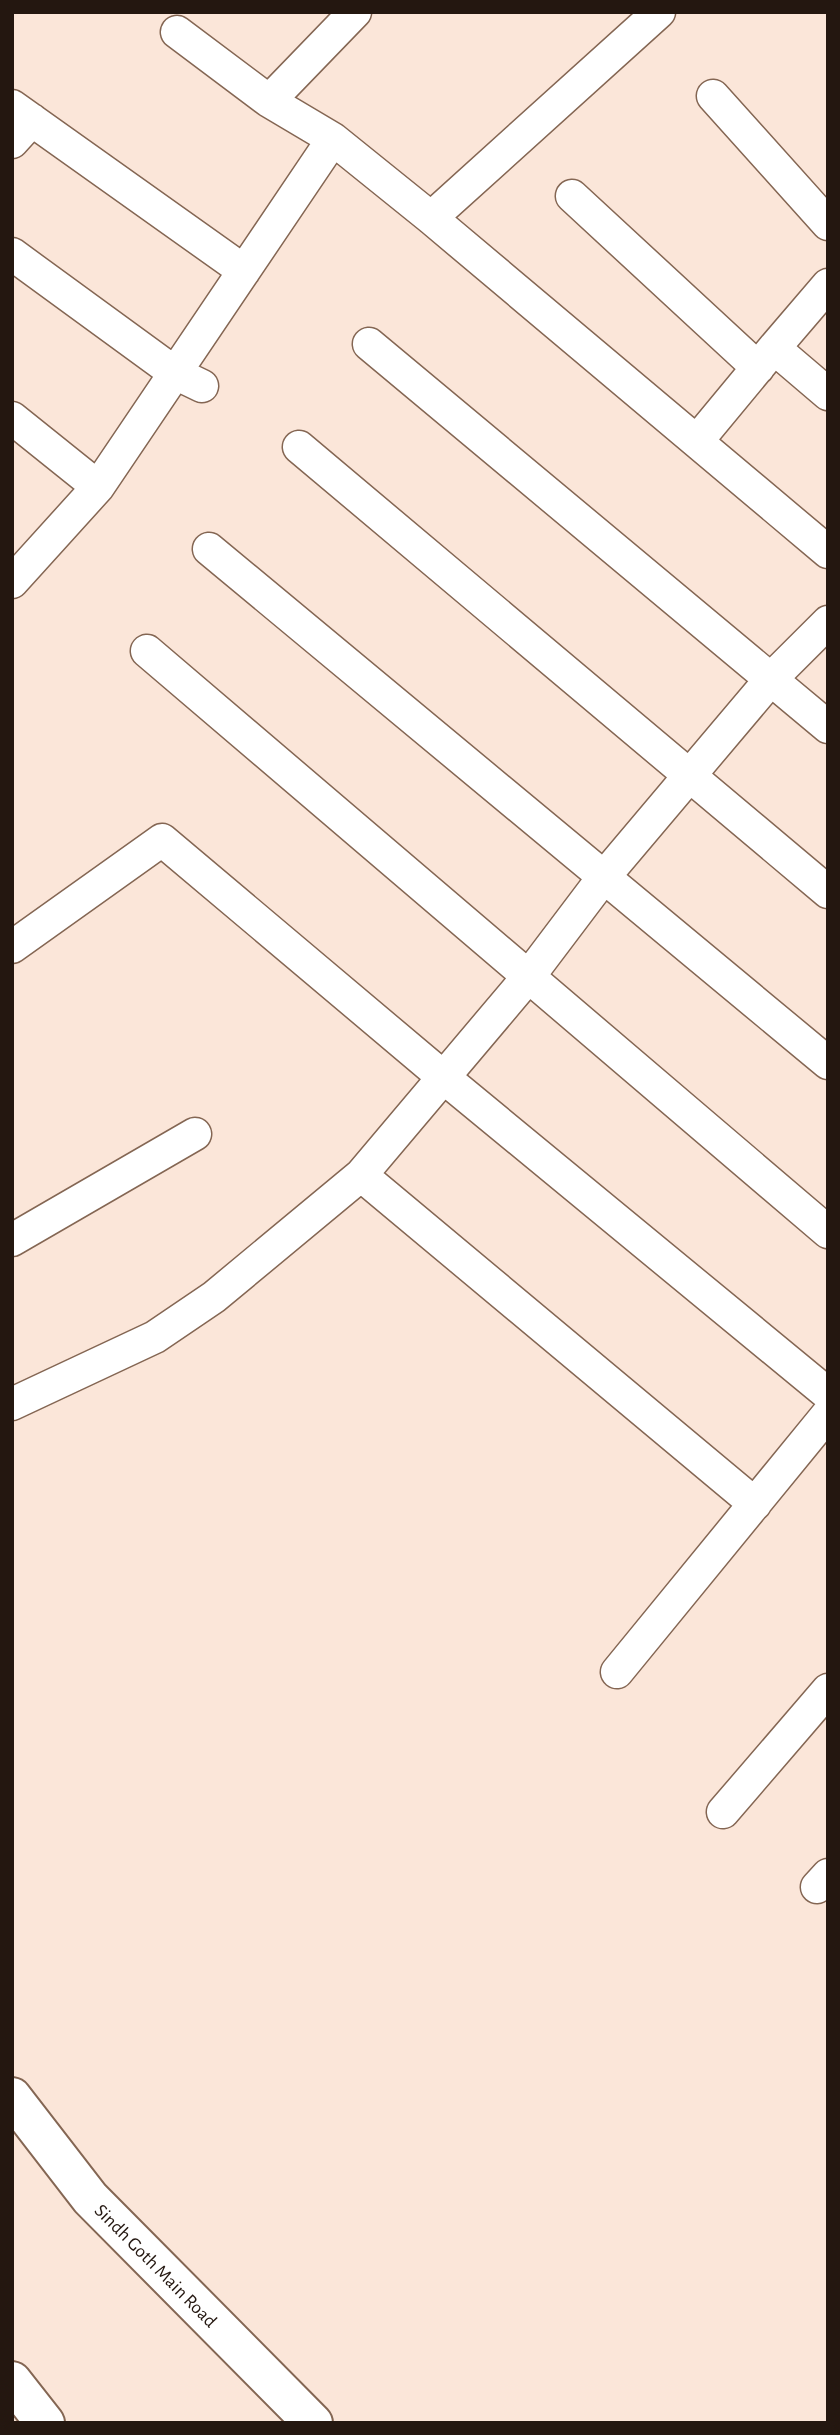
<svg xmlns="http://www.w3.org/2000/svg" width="840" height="2435" font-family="'Alegreya Sans',sans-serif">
<rect width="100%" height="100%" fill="#fbe6d9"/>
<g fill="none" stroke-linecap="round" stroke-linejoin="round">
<g stroke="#846653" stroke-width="35">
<path id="minor" d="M177,32l92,69 64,38
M713,96l115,128
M269,101l86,-89
M12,106l232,165
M12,142l20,-22
M572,196l186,172
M431,218l228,-206
M12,254l163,119 27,13
M369,344l459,383
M774,348l54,-63
M12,418l86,69
M697,441l77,-93 54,46
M299,447l529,445
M209,549l619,514
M12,582l86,-95 235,-348 98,79 397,334
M147,651l681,581
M12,947l150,-107 280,236 386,318
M12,1240l183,-106
M12,1404l143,-67 59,-40 147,-122
M755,1504l-394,-329 168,-199 74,-98 168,-199 57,-57
M617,1672l211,-258
M723,1812l105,-122
M817,1887l11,-12"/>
</g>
<g stroke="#846653" stroke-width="42">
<g id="tertiary">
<path id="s1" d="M12,2097l78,101 223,225"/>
<path d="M12,2381l33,42"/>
</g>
</g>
<use href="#minor" stroke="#fff" stroke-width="32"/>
<use href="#tertiary" stroke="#fff" stroke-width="38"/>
</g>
<g text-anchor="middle" stroke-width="7" stroke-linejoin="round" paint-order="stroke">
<g font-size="19" fill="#241710" stroke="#fbe6d9">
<text dy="7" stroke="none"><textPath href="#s1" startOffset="222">Sindh Goth Main Road</textPath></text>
</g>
</g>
<rect width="840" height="2435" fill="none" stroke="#241710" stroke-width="28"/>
</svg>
